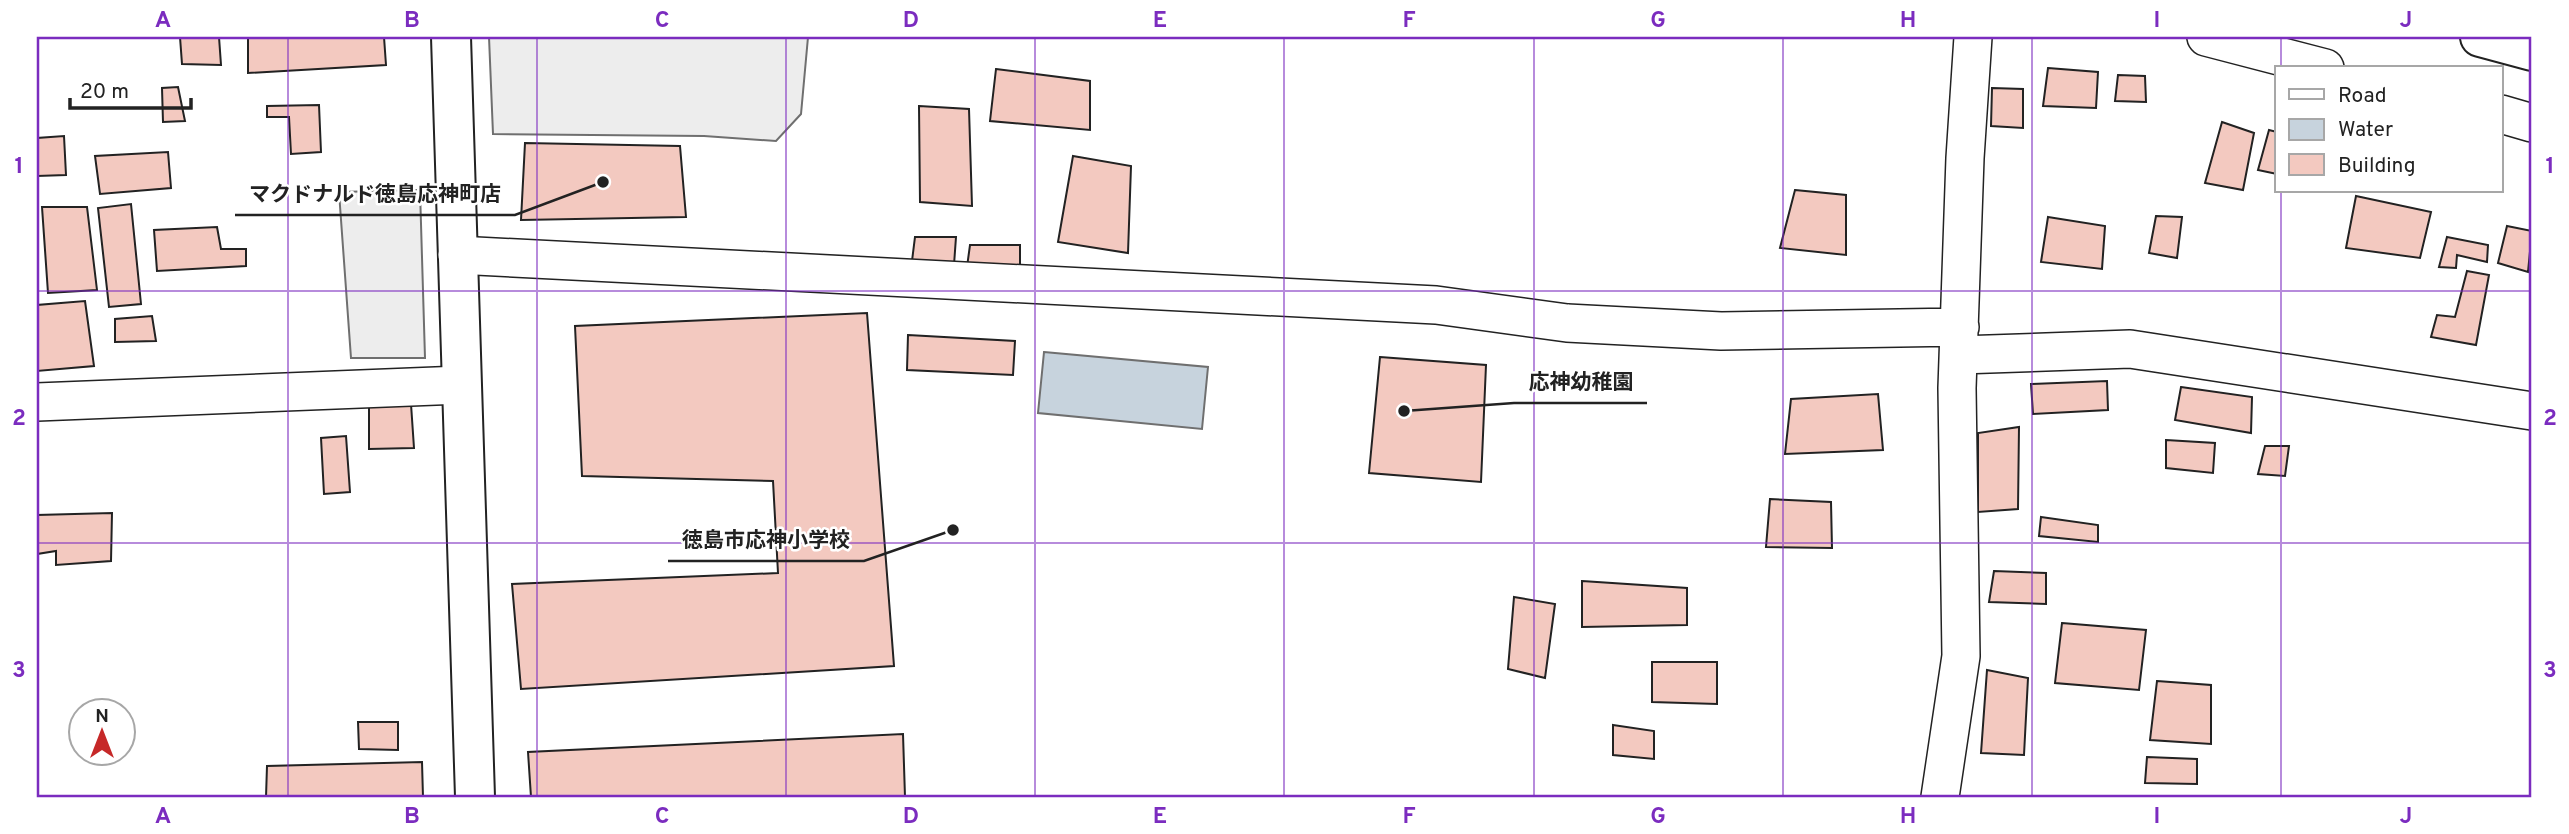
<svg xmlns="http://www.w3.org/2000/svg" width="2569" height="834" font-family="Overpass,'Noto Sans JP',sans-serif">
<rect width="100%" height="100%" fill="#fff"/>
<path fill="#ededed" stroke="#6f6f6f" stroke-width="2" d="M489,37h319l-7,77 -25,27 -72,-5 -211,-2z
M420,190l5,168h-74l-12,-166z"/>
<path fill="#c7d3dd" stroke="#6f6f6f" stroke-width="2" d="M1044,352l164,15 -6,62 -164,-16z"/>
<path fill="#f3c9c0" stroke="#222" stroke-width="2" d="M180,37h39l2,28 -39,-1z
M248,37h136l2,28 -138,8z
M2048,68l50,4 -2,36 -53,-2z
M996,69l94,12v49l-100,-9z
M2118,75l27,1 1,26 -31,-1z
M178,87l7,34 -22,1 -1,-34z
M1992,88l31,1v39l-32,-2z
M319,105l2,47 -30,2 -2,-37h-22v-11z
M919,106l50,3 3,97 -52,-4z
M2222,122l32,11 -11,57 -38,-7z
M2269,130l8,2v42l-19,-4z
M64,136l2,39 -29,1v-38z
M525,143l155,3 6,71 -165,3z
M168,152l3,36 -71,6 -5,-38z
M1073,156l58,10 -3,87 -70,-11z
M1795,190l51,5v60l-66,-7z
M2356,196l75,16 -11,46 -74,-10z
M131,204l10,100 -32,3 -11,-99z
M42,207h45l10,83 -49,3z
M2156,216l26,1 -5,41 -28,-5z
M2048,217l57,9 -3,43 -61,-7z
M2507,226l25,5 -4,41 -30,-9z
M217,227l4,22h25v17l-89,5 -3,-41z
M915,237h41l-2,28 -42,-4z
M2447,237l41,8 -1,17 -30,-7 -1,13 -17,-1z
M970,245h50v26l-53,-4z
M2467,271l22,4 -13,70 -45,-8 6,-22 18,2z
M85,301l9,65 -57,5v-66z
M867,313l27,353 -373,23 -9,-105 266,-11 -5,-92 -191,-5 -7,-150z
M152,316l4,25 -41,1v-23z
M908,335l107,6 -2,34 -106,-5z
M1380,357l106,8 -5,117 -112,-9z
M2107,381l1,29 -75,4 -2,-30z
M2181,387l71,10 -1,36 -76,-13z
M1878,394l5,56 -98,4 6,-55z
M411,404l3,44 -45,1v-43z
M2019,427l-1,82 -40,3v-79z
M346,436l4,56 -26,2 -3,-56z
M2166,440l49,3 -2,30 -47,-5z
M2265,446h24l-4,30 -27,-2z
M1770,499l61,3 1,46 -66,-1z
M112,513l-1,48 -55,4v-14l-19,3v-39z
M2041,517l57,8v17l-59,-6z
M1994,571l52,2v31l-57,-2z
M1582,581l105,7v37l-105,2z
M1514,597l41,7 -10,74 -37,-9z
M2062,623l84,7 -7,60 -84,-7z
M1652,662h65v42l-65,-2z
M1987,670l41,8 -4,77 -43,-2z
M2157,681l54,4v59l-61,-4z
M358,722h40v28l-39,-1z
M1613,725l41,6v28l-41,-4z
M903,734l2,63h-374l-3,-45z
M2147,757l50,2v25l-52,-1z
M422,762l1,35h-157l1,-31z"/>
<g fill="none" stroke-linecap="round" stroke-linejoin="round">
<g stroke="#222" stroke-width="40">
<path id="street" d="M2206,37l119,31
M2501,114l31,9
M457,255l979,50 131,18 154,8 239,-4
M1960,355l170,-6 402,62
M37,402l424,-17
M1940,797l21,-141 -4,-268 8,-230 8,-121"/>
</g>
<g stroke="#222" stroke-width="42">
<path id="secondary" d="M451,37l24,760"/>
</g>
<g stroke="#222" stroke-width="42">
<path id="primary" d="M2480,37l52,14"/>
</g>
<use href="#street" stroke="#fff" stroke-width="37"/>
<use href="#secondary" stroke="#fff" stroke-width="38"/>
<use href="#primary" stroke="#fff" stroke-width="38"/>
</g>
<path fill="none" stroke="#7b2cbf" stroke-width="2" stroke-opacity="0.55" d="M288,37v760M537,37v760M786,37v760M1035,37v760M1284,37v760M1534,37v760M1783,37v760M2032,37v760M2281,37v31M2281,191v606M37,291h2495M37,543h2495"/>
<path fill="none" stroke="#222" stroke-width="2.5" d="M603 182L515 215H235M1404 411L1514 403H1647M953 530L864 561H668"/>
<g fill="#222" stroke="#fff" stroke-width="2.5">
<circle cx="603" cy="182" r="7"/>
<circle cx="1404" cy="411" r="7"/>
<circle cx="953" cy="530" r="7"/>
</g>
<g font-size="21" text-anchor="middle" font-weight="bold" fill="#222" stroke="#fff" stroke-width="5" stroke-linejoin="round" paint-order="stroke">
<text x="375" y="201">マクドナルド徳島応神町店</text>
<text x="1581" y="389">応神幼稚園</text>
<text x="766" y="547">徳島市応神小学校</text>
</g>
<rect width="2569" height="834" fill="none" stroke="#ffffff" stroke-width="77"/>
<rect x="2275" y="66" width="228" height="126" fill="#ffffff" stroke="#a7a7a7" stroke-width="2"/>
<rect x="2289" y="89" width="35" height="10" fill="#ffffff" stroke="#a7a7a7" stroke-width="2"/>
<text x="2338" y="102" font-size="21" fill="#222222">Road</text>
<rect x="2289" y="119" width="35" height="21" fill="#c7d3dd" stroke="#a7a7a7" stroke-width="2"/>
<text x="2338" y="136" font-size="21" fill="#222222">Water</text>
<rect x="2289" y="154" width="35" height="21" fill="#f3c9c0" stroke="#a7a7a7" stroke-width="2"/>
<text x="2338" y="172" font-size="21" fill="#222222">Building</text>
<g transform="translate(102 732)"><circle r="33" fill="#ffffff" stroke="#a7a7a7" stroke-width="2"/>
<path d="M0-5L12 26L0 18L-12 26Z" fill="#c62828"/>
<text y="-10" font-size="19" font-weight="bold" text-anchor="middle" fill="#222222">N</text>
</g>
<path d="M70 98v10h121v-10" fill="none" stroke="#222222" stroke-width="3.5"/>
<text x="80" y="98" font-size="21" fill="#222222" stroke="#ffffff" stroke-width="5" paint-order="stroke">20 m</text>
<rect x="38" y="38" width="2492" height="758" fill="none" stroke="#7b2cbf" stroke-width="2.5"/>
<g font-size="23" text-anchor="middle" font-weight="bold" fill="#7b2cbf">
<text x="163" y="27">A</text>
<text x="412" y="27">B</text>
<text x="662" y="27">C</text>
<text x="911" y="27">D</text>
<text x="1160" y="27">E</text>
<text x="1409" y="27">F</text>
<text x="1658" y="27">G</text>
<text x="1908" y="27">H</text>
<text x="2157" y="27">I</text>
<text x="2406" y="27">J</text>
<text x="19" y="173">1</text>
<text x="2550" y="173">1</text>
<text x="19" y="425">2</text>
<text x="2550" y="425">2</text>
<text x="19" y="677">3</text>
<text x="2550" y="677">3</text>
<text x="163" y="823">A</text>
<text x="412" y="823">B</text>
<text x="662" y="823">C</text>
<text x="911" y="823">D</text>
<text x="1160" y="823">E</text>
<text x="1409" y="823">F</text>
<text x="1658" y="823">G</text>
<text x="1908" y="823">H</text>
<text x="2157" y="823">I</text>
<text x="2406" y="823">J</text>
</g>
</svg>
